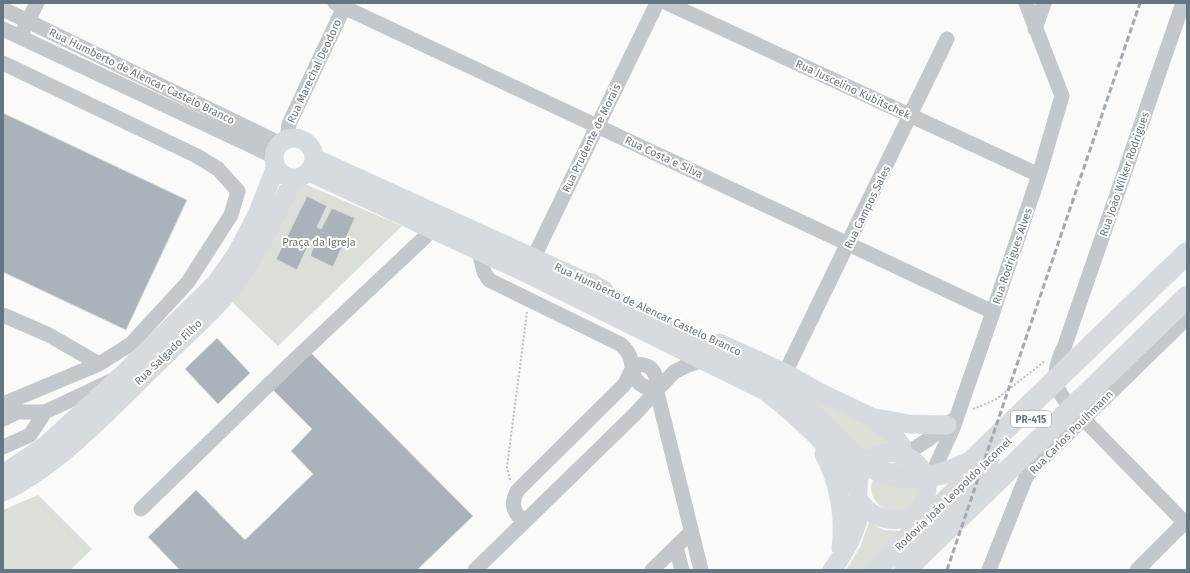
<svg xmlns="http://www.w3.org/2000/svg" width="1190" height="573" font-family="'Fira Sans',sans-serif">
<rect width="100%" height="100%" fill="#fafaf8"/>
<path fill="#dadfd7" d="M298,181l104,45 -124,120 -46,-44z
M793,388l96,48 -3,9 -25,10z
M893,463h7l12,6 7,24c-3,5 -7,12 -11,15 -19,15 -51,-14 -30,-35 5,-5 8,-8 15,-10z
M38,495l54,54 -22,21h-67v-60z
M869,522l15,8 18,1 -11,39h-45l14,-23z"/>
<path fill="#aab3b9" stroke="#dcdcda" d="M3,113l184,87 -61,130 -123,-58z
M307,196l20,10 -10,21 4,2 11,-21 23,10 -22,49 -23,-11 5,-13 -5,-2 -13,29 -21,-11z
M217,338l33,35 -32,31 -33,-35z
M311,353l162,163 -56,54h-237l-32,-33 48,-47 49,50 68,-66 -22,-23 21,-22 -39,-39z"/>
<g fill="none" stroke-linecap="round" stroke-linejoin="round">
<path stroke="#bbbfc2" stroke-width="2" stroke-dasharray="2 2" stroke-linecap="butt" d="M973,409l22,-9 50,-39
M510,480l-3,-13 20,-155"/>
<path stroke="#c3c8cc" stroke-width="15" d="M335,3l658,309
M667,3l372,172
M1183,3l-118,342c-9,18 -15,38 0,55l122,125
M3,9l278,135
M3,29l272,128
M24,29l13,-26
M1035,29l9,-26
M3,63l194,93 21,13 20,22 -7,24 -43,67 -57,62 -32,20 -50,-29 -46,-20
M287,140l2,-16 57,-121
M479,251l5,21 5,8 131,64c24,19 -3,35 37,48
M529,267l128,-264
M785,373l162,-334
M3,404l96,-40
M45,412l66,-31
M3,419l15,-7h27l-15,23 -27,12
M904,455l25,-16 22,-18
M929,481l24,-53 40,-116 46,-137 23,-79 -36,-93
M141,509l149,-145 134,-126 8,-9 4,-8
M524,522c-11,-10 -14,-19 -6,-32l105,-104c5,-5 6,-15 12,-19 3,-3 6,-3 9,-2 13,3 13,16 13,27l44,178
M676,547l6,23
M475,570l159,-155 40,-43 12,-6 17,-6
M652,570l39,-38
M989,570l37,-93 10,-12 151,-147
M1137,570l47,-47"/>
<path stroke="#d6dbdf" stroke-width="19" d="M274 158a20 20 0 1 1 40 0a20 20 0 1 1-40 0Z
M314,158l290,132
M309,172l217,101 239,118c32,24 74,63 92,99
M719,343l66,30 34,19 50,24 23,17 9,12 3,10
M876,418l33,6 38,1
M824,454c15,28 21,64 17,94
M3,474l42,-28 76,-70 95,-93 21,-30 20,-38 19,-49
M3,492c59,-28 115,-91 162,-136 25,-25 53,-48 74,-77 22,-31 38,-66 55,-101
M832,570c11,-15 22,-33 26,-51 3,-21 -7,-41 11,-58 23,-22 65,2 57,34 -9,34 -53,31 -68,3"/>
<path stroke="#d6dbdf" stroke-width="22" d="M591,284l20,15 22,13 139,68c59,37 82,113 164,95 12,-2 24,-8 35,-13l216,-209
M875,570l113,-110
M905,570l282,-273"/>
<path stroke="#a2aab0" stroke-width="3" stroke-dasharray="6 3" stroke-linecap="butt" d="M947,570l193,-567"/>
</g>
<g text-anchor="middle" stroke-width="4" stroke-linejoin="round" paint-order="stroke">
<rect fill="#fff" stroke="#939fa8" stroke-width="1" x="1011" y="411" width="40" height="16" rx="3"/>
<g font-size="10" font-weight="bold" fill="#657683">
<text x="1031" y="423">PR-415</text>
</g>
<g font-size="11" fill="#657683" stroke="#fff">
<text transform="translate(314 71) rotate(-65)" y="4">Rua Marechal Deodoro</text>
<text transform="translate(142 76) rotate(26)" y="4">Rua Humberto de Alencar Castelo Branco</text>
<text transform="translate(853 89) rotate(25)" y="4">Rua Juscelino Kubitschek</text>
<text transform="translate(591 138) rotate(-64)" y="4">Rua Prudente de Morais</text>
<text transform="translate(664 157) rotate(25)" y="4">Rua Costa e Silva</text>
<text transform="translate(1124 174) rotate(-71)" y="4">Rua João Wilker Rodrigues</text>
<text transform="translate(867 207) rotate(-64)" y="4">Rua Campos Sales</text>
<text transform="translate(1012 256) rotate(-71)" y="4">Rua Rodrigues Alves</text>
<text transform="translate(648 309) rotate(25)" y="4">Rua Humberto de Alencar Castelo Branco</text>
<text transform="translate(168 352) rotate(-44)" y="4">Rua Salgado Filho</text>
<text transform="translate(1071 432) rotate(-45)" y="4">Rua Carlos Poulhmann</text>
<text transform="translate(953 494) rotate(-44)" y="4">Rodovia João Leopoldo Jacomel</text>
</g>
<g font-size="11" fill="#687a64" stroke="#fff">
<text x="319" y="246">Praça da Igreja</text>
</g>
</g>
<rect width="1190" height="573" fill="none" stroke="#657683" stroke-width="8"/>
</svg>
